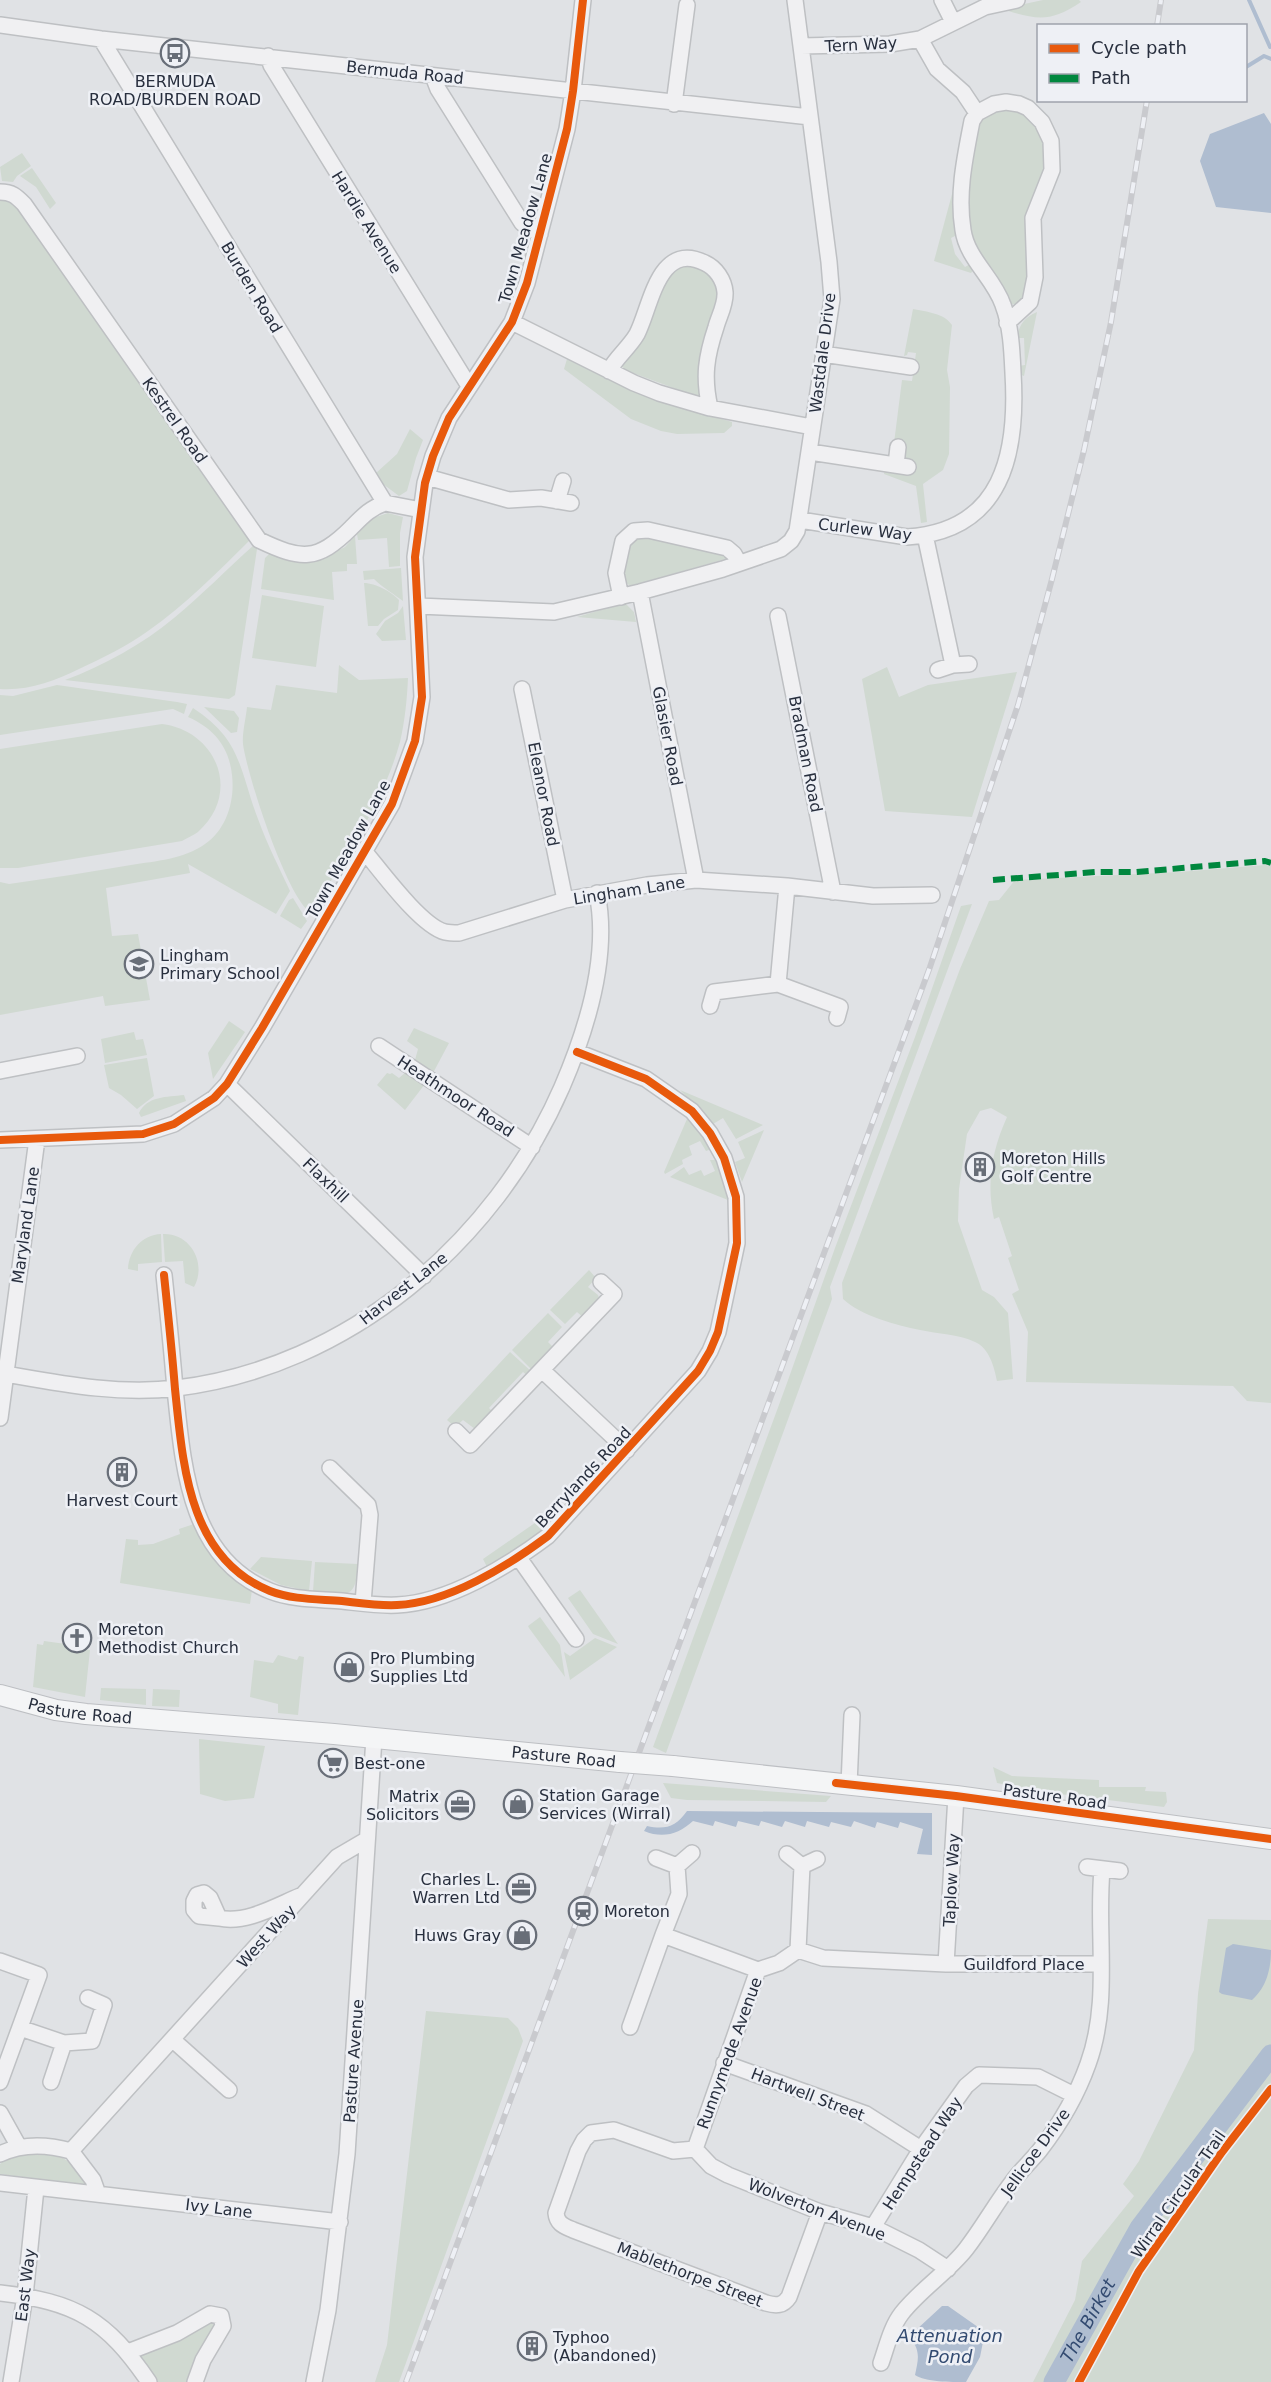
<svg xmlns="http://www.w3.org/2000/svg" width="1271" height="2382" font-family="'DejaVu Sans',sans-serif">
<rect width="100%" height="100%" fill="#e0e2e5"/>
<path fill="#d0d9d1" d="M1043,0h36l2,2c-33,22 -45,17 -80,7z
M1002,108l24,5 19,23v34l-20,131 -4,4 -12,-1c-10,-17 -28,-38 -34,-56 -15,-42 -4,-86 3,-128z
M22,153l9,13 -14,10 -4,6 -11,-1 -2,-14z
M32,168l24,35 -6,6 -14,-22 -16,-11z
M955,183l4,51 -8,4 4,16 10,13 7,-4 3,5 -4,5 -37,-12z
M0,198l14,2 237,339c-32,32 -66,66 -103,92 -21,15 -45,27 -69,38 -24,12 -52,22 -79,20z
M694,264l18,10 8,19 -19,102 -6,1 -70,-26 -4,-5 40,-81 13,-16z
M913,309c14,3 31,4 39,16l-5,45 3,17 -1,67 -6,16 -20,14 4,38 -6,1 -5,-37 -32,-12 1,-5 19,-10 -10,-16 8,-63 10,1 4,-28 -8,-1 -1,3 -3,1z
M1037,312l-13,64 -5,-2 -1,-8 7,-1 -1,-27h-7c2,-14 8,-21 20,-26z
M567,359l85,39 80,24v4l-8,7 -47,1 -16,-3 -30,-12 -67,-50z
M410,429l13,11 -7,18 -9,33 -8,5 -16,-12 -7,-11 21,-19z
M388,513l15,4 -3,16v33l-11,1 -2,-29 -29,2 -1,-6 16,-16z
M646,535l79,17 4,6 -99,28 -8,-7 6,-37z
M355,536l2,28h-10v7l-15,1 2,28 -73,-11 4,-31 6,-6 60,2 14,-7z
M254,545l3,4 -22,146 -6,4 -164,-19c38,-14 78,-36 109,-62 28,-23 53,-49 80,-73z
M401,568l2,33c-9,-7 -20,-13 -29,-22l-10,1 -1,-9z
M364,583c11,0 28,9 35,17l-1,10 -14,9 -6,7h-10z
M262,595l62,11 -8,61 -64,-9z
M625,603l9,9 2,10 -59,-5z
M403,606l3,34 -24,1 -6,-7 9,-13 13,-8z
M339,665l20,15 49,-2c-1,21 -3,43 -8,64 -17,62 -56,117 -89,171 -24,-15 -64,-138 -68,-169 -1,-11 3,-26 4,-37l24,3 5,-25 61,8z
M887,667l12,30 29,-12 89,-13 -45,145 -87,-6 -23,-132z
M57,685l120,17 10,2 -3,10 -11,-5 -173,26v-40l13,1z
M204,707l30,4 5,7 -2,14 -6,1z
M193,708c49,32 46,61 65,111 9,25 21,48 32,72l-14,23 -88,-50 2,9 -84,15 6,48 26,-2 12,66 -45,6 -2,-10 -103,19v-133l9,2c41,-6 82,-12 122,-19 25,-4 53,-6 74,-21 22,-15 30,-44 27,-69 -3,-29 -19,-47 -44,-58z
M162,724c55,7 80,69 36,108 -4,3 -11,6 -16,9l-164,27h-18v-119z
M1265,865l6,1v537l-24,-2 -14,-15 -207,-4 2,-50 -16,-38 7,-4 -11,-32 4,-2 -13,-39 -5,2c-8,-36 -2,-69 13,-102l-16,-9 -11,3 -13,23 -8,55 -1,32 24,69 12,7 14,16 5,66 -16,2c-3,-15 -8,-33 -22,-39 -17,-8 -37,-8 -55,-12 -24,-5 -59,-14 -77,-31l-1,-16 118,-314 29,-68 10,-1 16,-20 164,-8z
M293,898l14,23 -6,8 -21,-13 9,-16z
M972,904l-142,383 2,12 -166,454 -13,-6 134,-364 48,-135 80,-211 46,-131z
M229,1021l16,11 -32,47 -5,-26z
M414,1028l35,15 -16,30 -18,-13 3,-11 -11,-8z
M134,1032l2,8 7,-1 4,16 -42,8 -4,-24z
M147,1058l7,38 -17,13 -16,-14 -12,-7 -5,-23z
M406,1072l19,12 -20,26 -28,-25 10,-12 3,1 2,-1 7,5z
M680,1090l83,35 -27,14 -13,-21 -10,6z
M184,1095l2,6 -45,16 -2,-4c8,-17 28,-16 45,-18z
M687,1119l12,11 10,17v3l-3,1 -6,-10 -11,5 3,9 -10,5 1,4 -18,10 -1,-2z
M764,1130l-22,52 -7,-20 10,-4 -7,-16z
M710,1160h6l12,40 -58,-23 14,-10 5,8 12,-5 3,6 11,-5z
M161,1234l1,28 -24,2v7l-10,-2c1,-19 14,-34 33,-35z
M163,1234c28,-1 44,30 31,53l-9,-4 -2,-22 -18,1z
M589,1270l7,8 -8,9 10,8 2,6 -15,18 -8,-7 -12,12 -15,-14z
M548,1313l14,14 -14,15 8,8 -22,22 -22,-22z
M510,1352l23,21 -4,4 -6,-5 -34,36 6,6 -20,15 -12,-9 -8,7 -8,-7z
M542,1518l11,3 -21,18 -45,28 -4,-8z
M194,1524c13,28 33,48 58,66l-2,14 -130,-21 6,-44 12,1v5l15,-1 27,-10 -1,-5z
M261,1557l51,4 -3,30 -28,-6 -31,-16z
M315,1562l43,2c-2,39 -13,30 -45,28z
M580,1590l38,54 -25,-10 -25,-36z
M540,1617l20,28 5,32 -36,-49 -1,-2z
M595,1638l22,9 -47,33 -6,-28 6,4z
M44,1641l29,4v2l17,3 -5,47 -52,-10 4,-43 6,1z
M278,1655l19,5 2,-4 5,1 -6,58 -20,-2v-9l-28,-7 4,-37 19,3z
M101,1688l45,1v16l-46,-5z
M153,1689l27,1 -1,17 -27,-1z
M199,1739l66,7 -11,52 -29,3 -25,-7z
M993,1767l19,9 87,4v7h47l-1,4 21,1 1,10 -3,5 -128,-16 -39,-8z
M663,1783l168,13 -5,6 -139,-2 -16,-2z
M1208,1919l63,1v165l-97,130 -36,55 -62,112h-43l42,-82 7,-39 52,-65 -11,-12 16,-23 55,-111 4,-56z
M426,2011l82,7 10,10 5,13 -124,341h-24l12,-37z
M1271,2093v289h-190l60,-110 61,-88z
M44,2151c23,7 28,11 42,31l-2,3 -84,-11v-10c12,-11 29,-12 44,-13z
M208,2320l7,5 -21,35 -8,22h-30l-17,-26 2,-3z"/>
<path fill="#afbdd0" d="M1264,113l7,11v89l-55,-6 -16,-46 10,-27z
M687,1811l245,2v42l-15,-1 6,-25 -23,-7 -2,6 -21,-6 -2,6 -21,-7 -3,6 -20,-5 -2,5 -22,-6 -2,6 -20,-6 -3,6 -21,-6 -2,5 -21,-5 -2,6 -21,-6 -2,5 -20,-5c-14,13 -30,18 -49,10l3,-5c18,4 29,1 40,-15z
M1233,1944l38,6c0,18 -4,37 -19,50l-30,-6 -3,-2 7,-44z
M942,2306h6l37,26 -5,25 -14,25c-15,0 -41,0 -51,-7 3,-15 6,-23 -4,-36l5,-9z"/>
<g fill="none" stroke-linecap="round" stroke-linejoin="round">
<path stroke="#afbdd0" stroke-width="4" d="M1249,0l21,47
M1246,67l18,-11 7,3"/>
<path stroke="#afbdd0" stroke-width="21" id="s1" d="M1054,2382l86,-154 131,-173"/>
<g stroke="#bec0c3" stroke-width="18">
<path id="minor" d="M942,0l11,22
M0,25l101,14 709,78
M101,39l284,464 36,7
M801,46l89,-2 30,-5 65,-32 32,-7
M268,56l3,9 198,321
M433,76l5,13 84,134 18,11
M674,104l13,-99
M977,113l17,-9 12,-2 13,2 9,4 14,14 9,19 1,29 -19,48 2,59 -5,25 -23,21
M0,192c12,0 16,4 24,12l235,336c42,20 58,22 92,-12 11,-11 19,-20 34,-25
M512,322l122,61 25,10 51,15 102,19
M823,354l88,13
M609,371c7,-14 20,-23 28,-37 14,-27 21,-94 68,-71 11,5 19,17 20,29 1,12 -6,24 -9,35 -10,30 -13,50 -6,81
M810,452l98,15
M896,465l2,-18
M427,477l82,23 32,-2 30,5
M557,501l6,-20
M800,520l107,17c96,-6 111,-84 106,-164 -1,-22 -2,-47 -10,-68 -9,-27 -36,-46 -40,-75 -6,-37 2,-73 9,-109l5,-8 -14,-21 -26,-23 -17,-30
M925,535l28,130
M640,592l56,288
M621,597l-5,-24 7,-32 11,-10 14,-1 79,18 7,6 5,9
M419,606l135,6 86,-20 83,-23 58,-20 10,-8 6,-10 35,-232 -3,-37 -34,-262
M778,616l55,276
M938,670l15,-5 16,-1
M522,689l43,211
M365,852c16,19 56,74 80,80 4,1 9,1 14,1l106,-33 82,-15 49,-5 91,6 86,10 59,-1
M778,984l9,-98
M710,1006l4,-14 64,-8 62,23 -3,11
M379,1046l153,101
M0,1071l77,-15
M227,1084l197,192
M0,1140l143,-6 31,-10 40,-26 13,-14 35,-56 130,-224 23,-63 7,-44 -7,-140 10,-74 8,-27 16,-38 63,-96 15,-39 40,-154 6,-38 10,-91
M164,1275c4,38 8,76 11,114 8,75 13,169 95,202 23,9 49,8 72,10 18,2 37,5 55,4 51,-2 111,-39 151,-69l150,-165 12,-20 8,-19 19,-89 -1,-46 -12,-39 -14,-25 -18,-22 -46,-32 -69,-27
M543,1371l84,79
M6,1374c57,10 113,21 171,14 171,-21 317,-145 385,-301 25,-58 48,-130 35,-194
M0,1418l37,-279
M456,1431l14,14 144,-151 -13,-12
M330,1468l38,37 2,10 -7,88
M519,1558l57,81
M849,1785l3,-70
M787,1854l15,12
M656,1858l21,8 2,28 -16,41
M677,1866l15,-13
M802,1866l15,-7
M1087,1867l33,4
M219,1918l-20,-2 -5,-6v-9l3,-6 7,-2 6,5 9,20c27,6 57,-12 81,-22
M798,1950l4,-84
M0,1961l39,14 -39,107
M946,1964l10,-168
M630,2027l33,-92 95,35
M20,2028l44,15 28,-2 12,-36 -16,-7
M173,2040l56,50
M724,2063l142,51 55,35
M51,2082l13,-39
M0,2113l19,34
M695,2149l-22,2 -59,-21 -23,3 -7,7 -6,11 -22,62c1,11 8,13 17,17l193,73c10,3 17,3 23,-6l31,-85
M695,2149l63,-179 21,-7 19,-13 25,8 123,6h155
M695,2149l16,17 17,9 92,37 53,15 46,23 29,19
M71,2151l266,-294 29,-17
M0,2154c23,-11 46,-10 71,-3l22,29 5,14
M0,2183l340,39
M873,2227l48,-78 45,-63 13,-11 59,2 36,18
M0,2293c76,9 106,26 149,89
M128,2352l49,-19 33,-19 11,2 2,10 -20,34 -8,22
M881,2363c6,-17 10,-36 21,-50 19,-24 46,-41 64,-64 17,-22 30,-46 47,-68 8,-11 18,-20 27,-31 20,-26 37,-55 48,-86 23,-63 8,-130 14,-194
M11,2382l14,-86 11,-108
M314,2382l14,-72 19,-156 27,-416"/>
</g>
<g stroke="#bdbfc3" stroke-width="22">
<g id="major">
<path id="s2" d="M0,1695l56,15 30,4 248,20 286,28"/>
<path d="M673,1766l283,30 315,43"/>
</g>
</g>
<use href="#minor" stroke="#f0f0f2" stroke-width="15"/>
<use href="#major" stroke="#f4f5f6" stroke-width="20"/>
<g stroke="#c9cace" stroke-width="6">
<path id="rail" d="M1157,26l4,-26
M406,2382l524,-1415 88,-262 34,-126 32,-129 27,-128 36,-222"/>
</g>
<use href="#rail" stroke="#eef0f5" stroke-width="4" stroke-dasharray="11" stroke-linecap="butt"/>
<g stroke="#bdbfc3" stroke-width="22" stroke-linecap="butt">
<path id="major-bridge" d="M620,1762l53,4"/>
</g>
<use href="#major-bridge" stroke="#f4f5f6" stroke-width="20"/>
<path stroke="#00873e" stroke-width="6" stroke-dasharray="12 6" stroke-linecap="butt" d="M993,880l103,-8h40l129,-11 6,2"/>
<g stroke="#eef0f5" stroke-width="11">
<path id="cycleway" d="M0,1140l143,-6 31,-10 40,-26 13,-14 35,-56 130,-224 23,-63 7,-44 -7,-140 10,-74 8,-27 16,-38 63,-96 15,-39 40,-154 6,-38 10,-91
M164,1275c4,38 8,76 11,114 8,75 13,169 95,202 23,9 49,8 72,10 18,2 37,5 55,4 51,-2 111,-39 151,-69l150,-165 12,-20 8,-19 19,-89 -1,-46 -12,-39 -14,-25 -18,-22 -46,-32 -69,-27
M836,1783l120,13 315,43
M1079,2382l60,-111 83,-119 49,-63"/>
</g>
<use href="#cycleway" stroke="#e8590c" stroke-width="8"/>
</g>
<defs>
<g id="bus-ring" transform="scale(1.5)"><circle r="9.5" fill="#eef0f5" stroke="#686e78" stroke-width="1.5"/><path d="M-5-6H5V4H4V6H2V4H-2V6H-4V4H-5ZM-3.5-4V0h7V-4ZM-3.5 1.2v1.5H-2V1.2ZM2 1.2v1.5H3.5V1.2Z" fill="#686e78"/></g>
<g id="school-ring" transform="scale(1.5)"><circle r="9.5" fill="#eef0f5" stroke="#686e78" stroke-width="1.5"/><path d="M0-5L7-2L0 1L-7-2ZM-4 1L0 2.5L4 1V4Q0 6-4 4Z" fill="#686e78"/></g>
<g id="building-ring" transform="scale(1.5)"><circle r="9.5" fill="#eef0f5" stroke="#686e78" stroke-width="1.5"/><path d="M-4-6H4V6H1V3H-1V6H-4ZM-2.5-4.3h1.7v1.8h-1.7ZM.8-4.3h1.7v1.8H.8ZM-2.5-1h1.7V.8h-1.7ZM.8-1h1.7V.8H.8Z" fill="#686e78"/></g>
<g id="church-ring" transform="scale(1.5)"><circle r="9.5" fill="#eef0f5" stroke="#686e78" stroke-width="1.5"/><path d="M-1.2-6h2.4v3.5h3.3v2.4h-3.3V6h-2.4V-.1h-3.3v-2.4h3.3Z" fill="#686e78"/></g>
<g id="shop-ring" transform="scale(1.5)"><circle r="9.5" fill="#eef0f5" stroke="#686e78" stroke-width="1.5"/><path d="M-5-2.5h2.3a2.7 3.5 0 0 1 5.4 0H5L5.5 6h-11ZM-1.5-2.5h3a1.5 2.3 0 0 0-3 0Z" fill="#686e78"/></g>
<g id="supermarket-ring" transform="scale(1.5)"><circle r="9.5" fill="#eef0f5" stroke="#686e78" stroke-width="1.5"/><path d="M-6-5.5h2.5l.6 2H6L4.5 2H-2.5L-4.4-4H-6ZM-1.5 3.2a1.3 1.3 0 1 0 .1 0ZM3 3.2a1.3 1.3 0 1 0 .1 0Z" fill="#686e78"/></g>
<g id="office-ring" transform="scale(1.5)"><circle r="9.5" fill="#eef0f5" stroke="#686e78" stroke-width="1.5"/><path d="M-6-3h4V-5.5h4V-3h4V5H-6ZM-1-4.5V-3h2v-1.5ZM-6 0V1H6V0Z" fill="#686e78"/></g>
<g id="station-ring" transform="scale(1.5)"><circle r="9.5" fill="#eef0f5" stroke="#686e78" stroke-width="1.5"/><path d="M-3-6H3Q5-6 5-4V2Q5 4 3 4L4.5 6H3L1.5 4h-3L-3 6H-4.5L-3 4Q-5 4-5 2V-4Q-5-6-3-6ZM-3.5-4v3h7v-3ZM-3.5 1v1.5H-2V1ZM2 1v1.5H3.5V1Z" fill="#686e78"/></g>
</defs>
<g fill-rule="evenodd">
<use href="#bus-ring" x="175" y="53"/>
<use href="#school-ring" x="139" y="964"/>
<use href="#building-ring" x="980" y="1167"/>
<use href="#building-ring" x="122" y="1472"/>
<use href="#church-ring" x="77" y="1638"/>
<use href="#shop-ring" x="349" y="1667"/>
<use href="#supermarket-ring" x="333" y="1763"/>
<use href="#shop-ring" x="518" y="1804"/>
<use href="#office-ring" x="460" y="1805"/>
<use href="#office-ring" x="521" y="1888"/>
<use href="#station-ring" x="583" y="1911"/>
<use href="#shop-ring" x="522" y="1935"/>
<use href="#building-ring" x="532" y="2346"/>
</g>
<g text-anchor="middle" stroke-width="5" stroke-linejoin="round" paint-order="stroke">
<g font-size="16" fill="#282f3e" stroke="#eef0f5">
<text transform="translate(861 44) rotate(-3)" y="6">Tern Way</text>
<text transform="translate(405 72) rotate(6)" y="6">Bermuda Road</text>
<text transform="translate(367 222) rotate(58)" y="6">Hardie Avenue</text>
<text transform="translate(525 228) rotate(-74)" y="6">Town Meadow Lane</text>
<text transform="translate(252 287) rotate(59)" y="6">Burden Road</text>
<text transform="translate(822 353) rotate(-83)" y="6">Wastdale Drive</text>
<text transform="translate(175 420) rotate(55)" y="6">Kestrel Road</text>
<text transform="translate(865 529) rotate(7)" y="6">Curlew Way</text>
<text transform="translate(668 736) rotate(79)" y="6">Glasier Road</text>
<text transform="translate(806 754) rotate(79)" y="6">Bradman Road</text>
<text transform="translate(544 794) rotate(79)" y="6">Eleanor Road</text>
<text transform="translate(348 849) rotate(-61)" y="6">Town Meadow Lane</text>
<text transform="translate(629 890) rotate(-9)" y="6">Lingham Lane</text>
<text transform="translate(456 1096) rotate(33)" y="6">Heathmoor Road</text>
<text transform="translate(326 1180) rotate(44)" y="6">Flaxhill</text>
<text transform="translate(25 1225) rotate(-82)" y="6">Maryland Lane</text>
<text transform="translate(403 1288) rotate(-38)" y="6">Harvest Lane</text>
<text transform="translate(583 1477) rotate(-47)" y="6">Berrylands Road</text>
<text dy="6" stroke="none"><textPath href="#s2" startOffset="82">Pasture Road</textPath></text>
<text dy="6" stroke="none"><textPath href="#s2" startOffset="568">Pasture Road</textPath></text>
<text transform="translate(1055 1796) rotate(8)" y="6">Pasture Road</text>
<text transform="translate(951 1880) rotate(-87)" y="6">Taplow Way</text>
<text transform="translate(266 1936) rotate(-48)" y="6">West Way</text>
<text x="1024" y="1970">Guildford Place</text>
<text transform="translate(729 2053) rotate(-70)" y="6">Runnymede Avenue</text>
<text transform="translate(353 2061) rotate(-86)" y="6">Pasture Avenue</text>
<text transform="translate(808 2094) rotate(21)" y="6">Hartwell Street</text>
<text transform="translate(1035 2152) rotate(-54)" y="6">Jellicoe Drive</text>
<text transform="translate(922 2153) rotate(-57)" y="6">Hempstead Way</text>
<text transform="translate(1178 2194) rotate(-55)" y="6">Wirral Circular Trail</text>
<text transform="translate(219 2208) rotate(7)" y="6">Ivy Lane</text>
<text transform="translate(817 2209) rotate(21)" y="6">Wolverton Avenue</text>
<text transform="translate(690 2274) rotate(21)" y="6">Mablethorpe Street</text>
<text transform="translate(25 2285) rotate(-83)" y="6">East Way</text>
</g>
<g font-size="16" fill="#282f3e" stroke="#eef0f5" text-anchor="start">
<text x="175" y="87" text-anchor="middle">BERMUDA<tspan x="175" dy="18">ROAD/BURDEN ROAD</tspan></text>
<text x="160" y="961">Lingham<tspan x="160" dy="18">Primary School</tspan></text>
<text x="1001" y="1164">Moreton Hills<tspan x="1001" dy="18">Golf Centre</tspan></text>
<text x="122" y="1506" text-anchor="middle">Harvest Court</text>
<text x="98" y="1635">Moreton<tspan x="98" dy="18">Methodist Church</tspan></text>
<text x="370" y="1664">Pro Plumbing<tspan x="370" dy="18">Supplies Ltd</tspan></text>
<text x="354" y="1769">Best-one</text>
<text x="539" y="1801">Station Garage<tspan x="539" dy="18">Services (Wirral)</tspan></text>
<text x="439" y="1802" text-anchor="end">Matrix<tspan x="439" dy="18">Solicitors</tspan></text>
<text x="500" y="1885" text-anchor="end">Charles L.<tspan x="500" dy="18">Warren Ltd</tspan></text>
<text x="604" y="1917">Moreton</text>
<text x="501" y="1941" text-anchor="end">Huws Gray</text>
<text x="553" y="2343">Typhoo<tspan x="553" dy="18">(Abandoned)</tspan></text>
</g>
<g font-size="18" font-style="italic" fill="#334b71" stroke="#eef0f5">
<text dy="6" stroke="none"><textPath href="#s1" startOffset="70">The Birket</textPath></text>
<text x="950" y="2342">Attenuation<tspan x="950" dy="21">Pond</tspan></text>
</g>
</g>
<rect x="1037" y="24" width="210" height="78" fill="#eef0f5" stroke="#9fa3ac" stroke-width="1.5"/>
<rect x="1049" y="44" width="30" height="9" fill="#e8590c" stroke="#9fa3ac" stroke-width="1.5"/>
<text x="1091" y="54" font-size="18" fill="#282f3e">Cycle path</text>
<rect x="1049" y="74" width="30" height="9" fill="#00873e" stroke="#9fa3ac" stroke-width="1.5"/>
<text x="1091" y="84" font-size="18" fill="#282f3e">Path</text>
</svg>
